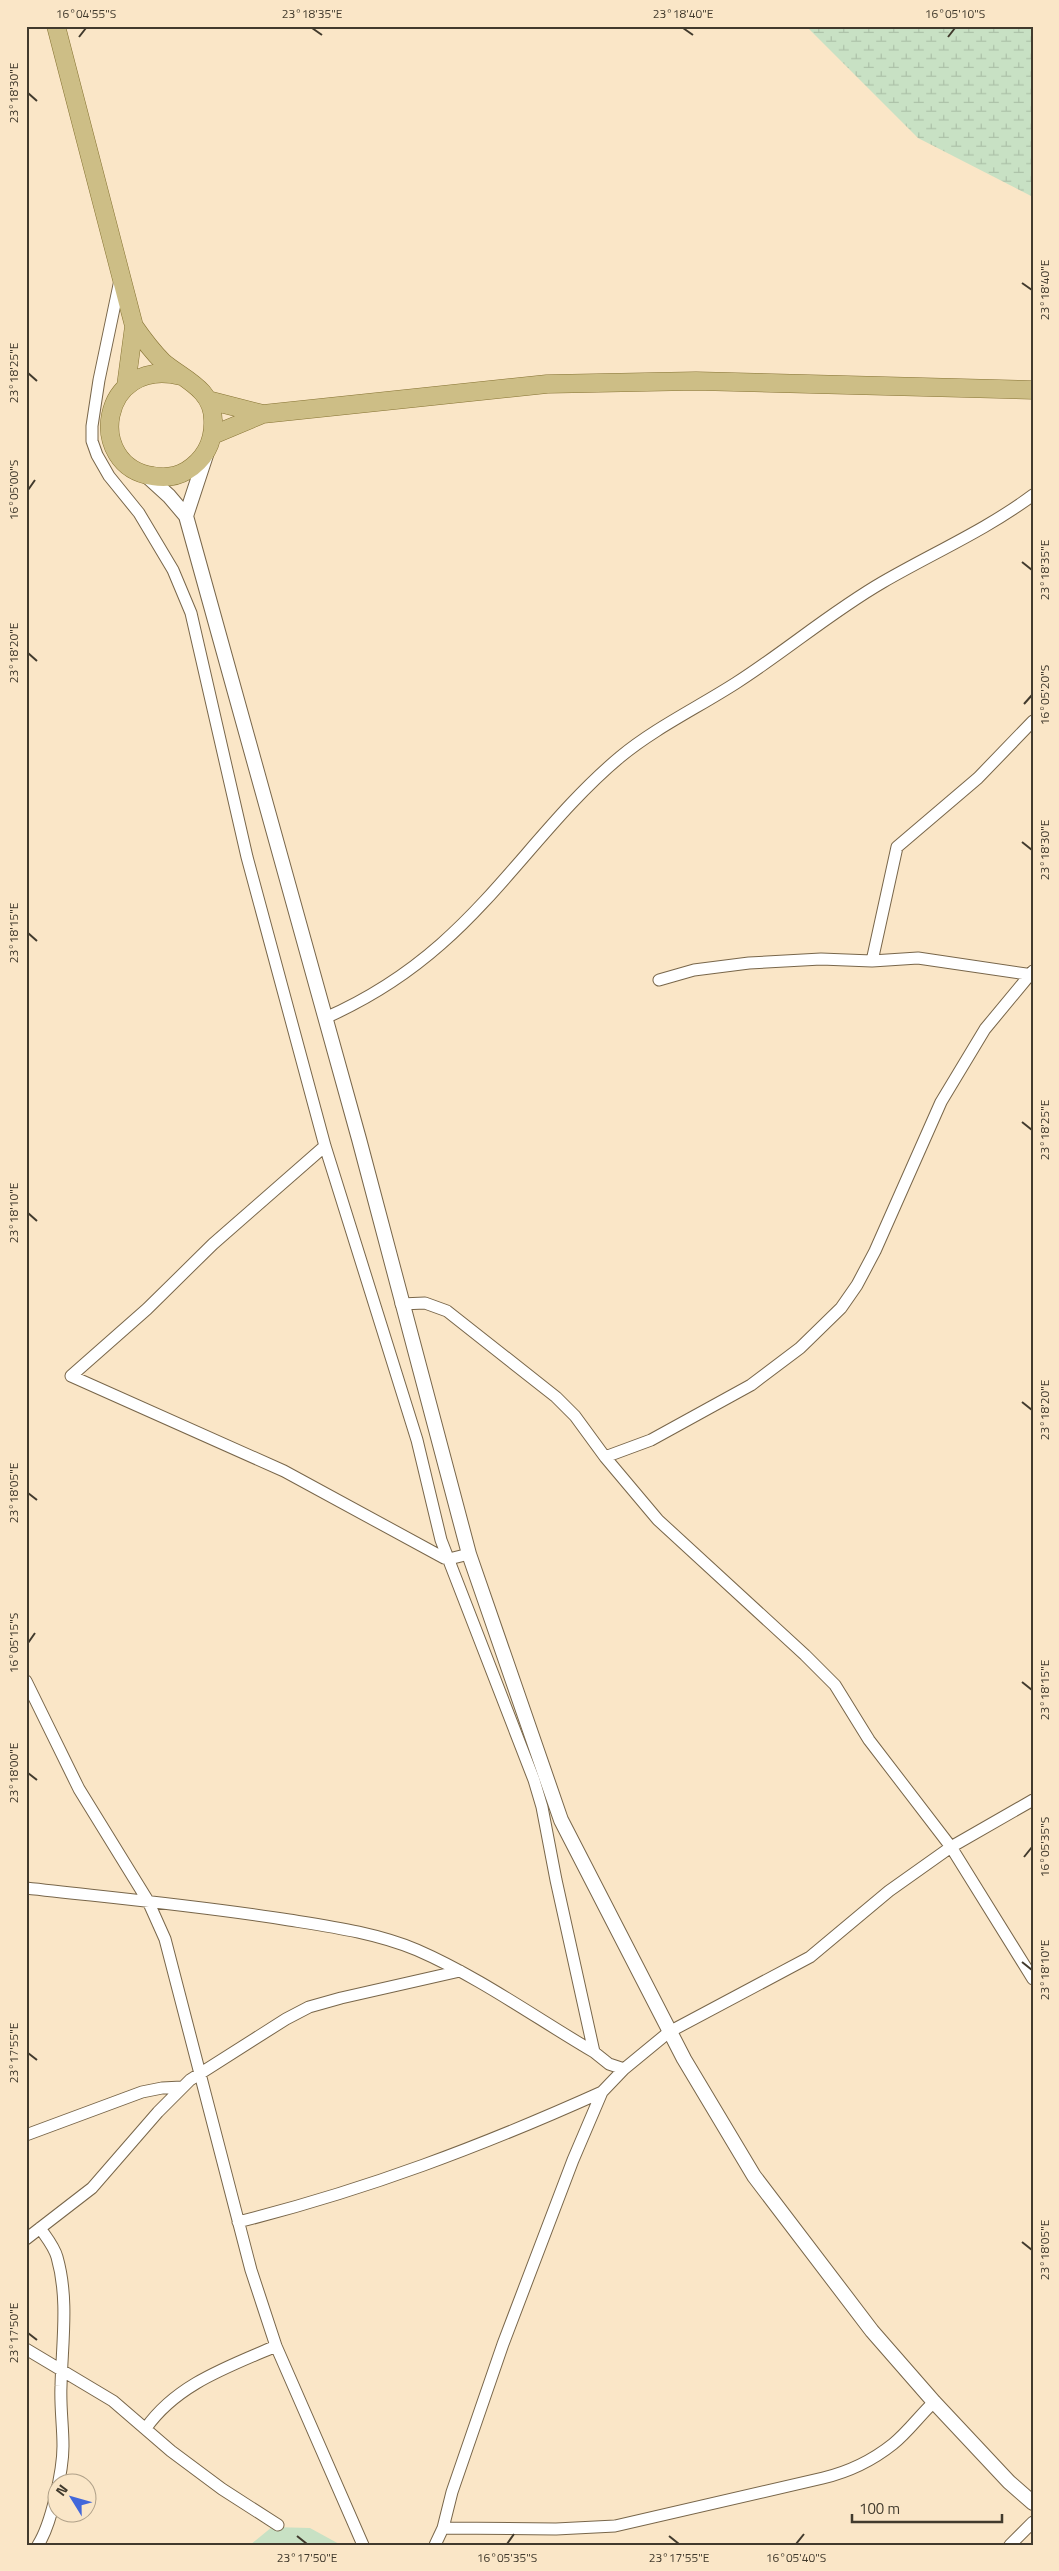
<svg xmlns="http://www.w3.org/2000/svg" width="1059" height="2571" font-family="'Titillium Web',sans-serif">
<defs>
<pattern id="wetland-marsh" width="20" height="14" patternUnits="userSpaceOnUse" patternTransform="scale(1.25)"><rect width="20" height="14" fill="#c8e1c4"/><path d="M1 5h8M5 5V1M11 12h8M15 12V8" fill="none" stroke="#adc2a9"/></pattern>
</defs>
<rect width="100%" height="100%" fill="#fae6c7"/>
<path fill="url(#wetland-marsh)" d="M806,26h227v171l-115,-59z"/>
<path fill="#c8e1c4" d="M272,2527l38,1 31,17h-91z"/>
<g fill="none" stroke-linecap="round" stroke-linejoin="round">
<g stroke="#78664a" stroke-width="13">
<path id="minor" d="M120,280l-21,100 -7,46v15l5,14 12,21 30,37 34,57 18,43 56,244 78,289 92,294 24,100 93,240 8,27 14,73 38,172
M872,961l25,-114 81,-69 55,-57
M659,980l35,-10 55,-7 72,-4 51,2 46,-3 115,17
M325,1018c41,-18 82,-44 116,-74 65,-57 112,-131 179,-187 35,-29 77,-49 116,-74 50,-32 95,-71 147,-101 50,-29 103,-52 150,-87
M325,1146l-112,98 -66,65 -76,67 213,95 160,87 5,1 20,-5
M401,1304l24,-1 22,8 109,86 19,19 30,41 53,63 147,135 30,30 34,55 82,107 82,132
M605,1457l46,-17 100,-55 49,-37 41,-40 16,-23 18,-34 66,-149 44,-73 48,-58
M26,1681l53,108 69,112 17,38 86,331 25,76 87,199
M26,1888c88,10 176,18 263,32 44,7 87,13 128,30 62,27 119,68 177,102l15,12 15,5
M26,2135l116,-43 20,-4 20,-1
M238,2222c128,-32 244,-76 364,-130
M26,2239l66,-51 66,-76 32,-32 96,-61 23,-12 32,-9 119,-27
M26,2349l87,52 58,50 51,38 56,36
M146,2428c31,-44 82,-61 130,-82
M443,2528l113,1 59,-3 208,-48c25,-6 50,-18 70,-34 15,-12 27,-29 41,-42
M38,2545c13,-20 25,-74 25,-99 0,-20 -3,-40 -2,-60 1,-43 8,-87 -4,-129 -3,-11 -11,-20 -17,-29
M435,2545l8,-17 9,-36 51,-148 70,-184 29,-68 22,-23 45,-37 141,-75 79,-66 62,-44 82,-47
M1010,2545l23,-23"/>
</g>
<g stroke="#78664a" stroke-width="16">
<path id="tertiary" d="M146,475l23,21 17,20 173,623 110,415 92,266 123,239 70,117 118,155 62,71 75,80 24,21
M186,516l20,-61"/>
</g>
<g stroke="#867333" stroke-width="19">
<path id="primary" d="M56,26l78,300c9,13 18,25 29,36 20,17 50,27 50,58 1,22 -8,39 -27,51 -10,6 -21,7 -33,5 -68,-9 -54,-120 28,-100
M126,386l8,-60
M208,400l55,14
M213,435l50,-21 284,-30 149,-3 337,9"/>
</g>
<use href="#minor" stroke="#fff" stroke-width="11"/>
<use href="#tertiary" stroke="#fff" stroke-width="14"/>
<use href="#primary" stroke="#cdbe86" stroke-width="18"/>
</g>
<path fill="none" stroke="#413a2d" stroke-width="2" d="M312,28l10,7M683,28l10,7M79,37l7,-9M948,37l7,-9M28,93l9,8M1022,283l10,7M28,373l9,8M28,490l7,-10M1022,562l10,8M28,653l9,8M1024,704l8,-9M1022,842l10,8M28,933l9,8M1022,1122l10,8M28,1213l9,8M1022,1402l10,8M28,1493l9,7M28,1643l7,-10M1022,1682l10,8M28,1773l9,7M1024,1857l8,-10M1022,1962l10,8M28,2053l9,7M1022,2242l10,8M28,2333l9,7M297,2536l10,8M669,2536l10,8M507,2544l7,-10M796,2544l8,-10"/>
<rect width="1059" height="2571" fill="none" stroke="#fae6c7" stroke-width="55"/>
<g transform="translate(72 2498) rotate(307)"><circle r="24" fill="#fae6c7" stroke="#b0a189"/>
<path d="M0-4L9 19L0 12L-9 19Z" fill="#4267da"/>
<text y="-8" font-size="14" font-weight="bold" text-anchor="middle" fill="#413a2d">N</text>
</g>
<path d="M852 2514v8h150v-8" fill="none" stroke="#413a2d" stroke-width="2.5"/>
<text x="859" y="2514" font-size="15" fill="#413a2d" stroke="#fae6c7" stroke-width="4" paint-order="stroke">100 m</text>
<rect x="28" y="28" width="1004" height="2516" fill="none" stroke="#413a2d" stroke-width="2"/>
<g font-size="12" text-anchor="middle" fill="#413a2d">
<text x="86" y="18">16°04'55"S</text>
<text x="312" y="18">23°18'35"E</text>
<text x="683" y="18">23°18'40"E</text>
<text x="955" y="18">16°05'10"S</text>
<text transform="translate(14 93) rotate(-90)" y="4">23°18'30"E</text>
<text transform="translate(1045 290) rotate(-90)" y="4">23°18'40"E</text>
<text transform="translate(14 373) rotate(-90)" y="4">23°18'25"E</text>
<text transform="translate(14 490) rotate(-90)" y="4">16°05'00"S</text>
<text transform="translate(1045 570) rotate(-90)" y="4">23°18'35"E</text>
<text transform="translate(14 653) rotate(-90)" y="4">23°18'20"E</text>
<text transform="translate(1045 695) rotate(-90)" y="4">16°05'20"S</text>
<text transform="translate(1045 850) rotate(-90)" y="4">23°18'30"E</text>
<text transform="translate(14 933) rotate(-90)" y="4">23°18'15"E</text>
<text transform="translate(1045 1130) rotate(-90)" y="4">23°18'25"E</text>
<text transform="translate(14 1213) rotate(-90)" y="4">23°18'10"E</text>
<text transform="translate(1045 1410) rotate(-90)" y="4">23°18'20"E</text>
<text transform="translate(14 1493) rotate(-90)" y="4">23°18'05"E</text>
<text transform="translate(14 1643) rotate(-90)" y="4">16°05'15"S</text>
<text transform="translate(1045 1690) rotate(-90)" y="4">23°18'15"E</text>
<text transform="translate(14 1773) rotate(-90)" y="4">23°18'00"E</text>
<text transform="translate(1045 1847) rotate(-90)" y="4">16°05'35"S</text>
<text transform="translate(1045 1970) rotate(-90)" y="4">23°18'10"E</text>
<text transform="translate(14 2053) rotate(-90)" y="4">23°17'55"E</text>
<text transform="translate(1045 2250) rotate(-90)" y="4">23°18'05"E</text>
<text transform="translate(14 2333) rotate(-90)" y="4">23°17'50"E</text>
<text x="307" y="2562">23°17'50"E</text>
<text x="507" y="2562">16°05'35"S</text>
<text x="679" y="2562">23°17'55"E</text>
<text x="796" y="2562">16°05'40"S</text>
</g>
</svg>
